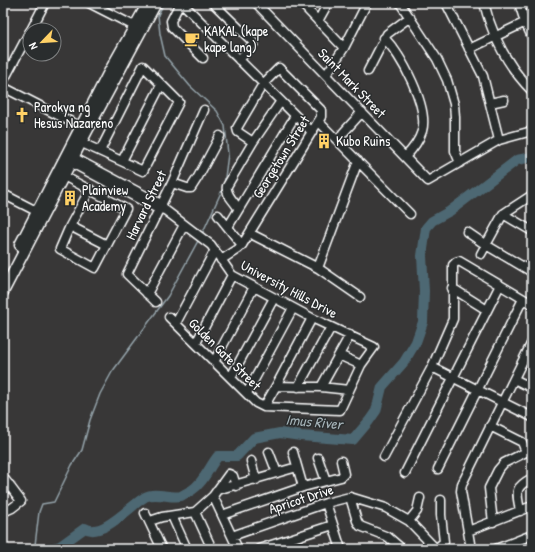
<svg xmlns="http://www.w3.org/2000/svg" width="535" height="552" font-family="'Patrick Hand',sans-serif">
<rect width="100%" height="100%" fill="#383737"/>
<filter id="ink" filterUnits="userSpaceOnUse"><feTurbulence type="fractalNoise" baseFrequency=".025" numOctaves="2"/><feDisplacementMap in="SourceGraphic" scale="8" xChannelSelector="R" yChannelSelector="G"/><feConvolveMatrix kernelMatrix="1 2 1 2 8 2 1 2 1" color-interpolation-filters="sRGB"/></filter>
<g filter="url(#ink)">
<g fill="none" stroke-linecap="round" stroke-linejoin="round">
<path stroke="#95a4ab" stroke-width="1.5" d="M164,3l-6,12 2,19 5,22 25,30 27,25 8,15 3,28 -4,31
M202,234l21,-46
M36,549l-1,-4 4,-33 3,-8 12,-2 18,-37 10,-15 8,-30 10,-26 12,-22 56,-76 31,-57"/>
<path stroke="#4e6873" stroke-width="10" d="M49,549l11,-3 25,-18c17,11 46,-23 60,-31 11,-6 26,2 36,-1 3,-2 8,-4 11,-6 12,-8 17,-23 26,-34h19l17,-18 26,-5 21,3 52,4 16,-19 7,-10 6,-24 22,-25 12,-20 7,-20 1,-31 -2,-35 4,-28 6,-7 18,-10 67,-51 15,-3"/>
<g stroke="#fff" stroke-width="11">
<path id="minor" d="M89,3l51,26
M180,3l-9,18 1,6 31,31
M182,3l129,128
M213,3l41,40 -15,17
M256,3l172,178 71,-41 33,-9
M301,3l43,45
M400,3l37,56 10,21 7,24 1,13v34l5,12
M446,3l37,73 16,64
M484,3c8,32 24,64 48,88
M519,3l6,19 7,15
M318,21l10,-18
M31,30l14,-27
M384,38c17,16 45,69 38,93 -3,10 -10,19 -17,26
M469,49l63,-30
M368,71l19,-37 23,-17
M326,75l18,-27 23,-45
M3,82l27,-51
M3,87l82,42
M490,103l14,-3
M322,125l88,89
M338,141l5,-8 19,-21
M82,143l61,28 36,-69 -36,-36 -43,85
M69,155l92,49 4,6 46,35 21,30 80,43 62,29 -13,18 -21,45 -76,-3 -8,-4 -87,-86
M66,160l88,47 10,3
M122,161l39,-76
M58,173l68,36 -31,59 -35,-19 10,-23 20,-37
M172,183l15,5h4l7,-11 22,-41
M3,194l39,20
M238,208c-4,-7 -13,-14 -11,-22l26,-44 28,-41
M503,214l29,17
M218,215l24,30
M70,226l37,19
M228,227l67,-111
M467,232l19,13 46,27
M255,236l63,32 42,29
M481,254l22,-40 29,-19
M221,260l17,-11 4,-4 79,-128v-7l-42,-42 -16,16 -26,44 1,4 15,10
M318,268l40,-107
M452,288l35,22
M147,294l37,-69
M156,302l-29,-28 45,-91 32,-73
M176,323l39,-73
M196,343l36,-68
M339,355l22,10
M214,362l40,-75
M432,367l100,50
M231,377l43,-79
M514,379l18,9
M276,386l45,1 28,3
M298,387l33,-60
M321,387l29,-52
M247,393l46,-85
M264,407l12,-21 36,-68
M490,426l32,16 4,10
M269,452l8,21
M293,452l10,35
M384,457l48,-90 21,-48v-54l3,-3 3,-1 73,43
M318,458l8,23
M251,461l5,19
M438,469l85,-170
M405,473l95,-188
M3,477l18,24 -9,7 -9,4
M217,490l80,-23
M3,491l7,-6
M213,496l25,53
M350,497l7,24 3,5 28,11 14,12
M326,503l15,46
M520,511c-3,-19 -7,-23 12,-33
M195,512l17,37
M145,513l17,36
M222,515l81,-28 38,-10 3,-3 -3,-13
M172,516l15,33
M150,521l12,-4 33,-5 18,-16 16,-22 4,2 3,10
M409,521l8,-10 3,-13
M493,522l-4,-34 9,-18 6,-7 28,-14
M468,531l64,-25
M232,536l94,-33 24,-6 36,11 23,13 27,28
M259,549l74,-24
M436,549l8,-7 -3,-27v-15
M471,549l-10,-58 1,-7 70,-142
M496,549l36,-14"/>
</g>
<g stroke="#fff" stroke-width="13">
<path id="major" d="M20,245l87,-169 41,-73
M3,292l84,-161 69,-128"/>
</g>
<use href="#minor" stroke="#2a2d2e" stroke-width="8"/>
<use href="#major" stroke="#2a2d2e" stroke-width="10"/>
</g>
</g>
<defs>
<g id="cafe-bare" transform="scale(1.2)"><path d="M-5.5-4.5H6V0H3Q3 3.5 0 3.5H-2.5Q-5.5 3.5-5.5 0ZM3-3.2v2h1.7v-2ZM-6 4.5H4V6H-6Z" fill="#ffd166" stroke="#2a2d2e" stroke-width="2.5" paint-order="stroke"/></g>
<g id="church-bare" transform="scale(1.2)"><path d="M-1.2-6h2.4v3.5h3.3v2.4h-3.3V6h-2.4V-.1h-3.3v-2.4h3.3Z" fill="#ffd166" stroke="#2a2d2e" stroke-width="2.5" paint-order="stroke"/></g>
<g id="building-bare" transform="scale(1.2)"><path d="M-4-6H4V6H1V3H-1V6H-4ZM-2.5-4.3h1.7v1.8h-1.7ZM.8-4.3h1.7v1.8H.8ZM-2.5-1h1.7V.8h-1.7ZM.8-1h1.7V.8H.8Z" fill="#ffd166" stroke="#2a2d2e" stroke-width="2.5" paint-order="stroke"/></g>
</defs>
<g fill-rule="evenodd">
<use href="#cafe-bare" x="192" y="39"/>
<use href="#church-bare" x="22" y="115"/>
<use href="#building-bare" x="324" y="141"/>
<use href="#building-bare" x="70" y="198"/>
</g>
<g text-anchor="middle" stroke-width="3" stroke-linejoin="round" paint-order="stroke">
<g font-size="14" fill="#fff" stroke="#2a2d2e" text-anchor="start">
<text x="204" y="36">KAKAL (kape<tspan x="204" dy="16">kape lang)</tspan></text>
<text x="34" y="112">Parokya ng<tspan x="34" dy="16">Hesus Nazareno</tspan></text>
<text x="336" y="146">Kubo Ruins</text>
<text x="82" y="195">Plainview<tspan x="82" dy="16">Academy</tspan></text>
</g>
<g font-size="14" fill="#fff" stroke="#2a2d2e">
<text transform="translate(352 83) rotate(46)" y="5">Saint Mark Street</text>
<text transform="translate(281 157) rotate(-58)" y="5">Georgetown Street</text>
<text transform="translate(146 205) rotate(-64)" y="5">Harvard Street</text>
<text transform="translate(289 289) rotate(28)" y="5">University Hills Drive</text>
<text transform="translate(225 354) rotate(45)" y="5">Golden Gate Street</text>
<text transform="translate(301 499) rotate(-18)" y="5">Apricot Drive</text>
</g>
<g font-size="15" font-style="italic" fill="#a6b4b9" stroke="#2a2d2e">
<text transform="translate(314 422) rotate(5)" y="5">Imus River</text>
</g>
</g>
<rect width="535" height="552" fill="none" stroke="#2a2d2e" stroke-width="16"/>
<rect x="8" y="8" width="519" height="536" fill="none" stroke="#fff" stroke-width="1.5" filter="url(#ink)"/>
<g transform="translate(42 42) rotate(245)"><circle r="19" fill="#2a2d2e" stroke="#7f8182"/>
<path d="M0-3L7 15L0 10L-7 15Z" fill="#ffd166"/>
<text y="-6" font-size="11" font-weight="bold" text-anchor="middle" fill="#ffffff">N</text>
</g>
</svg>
